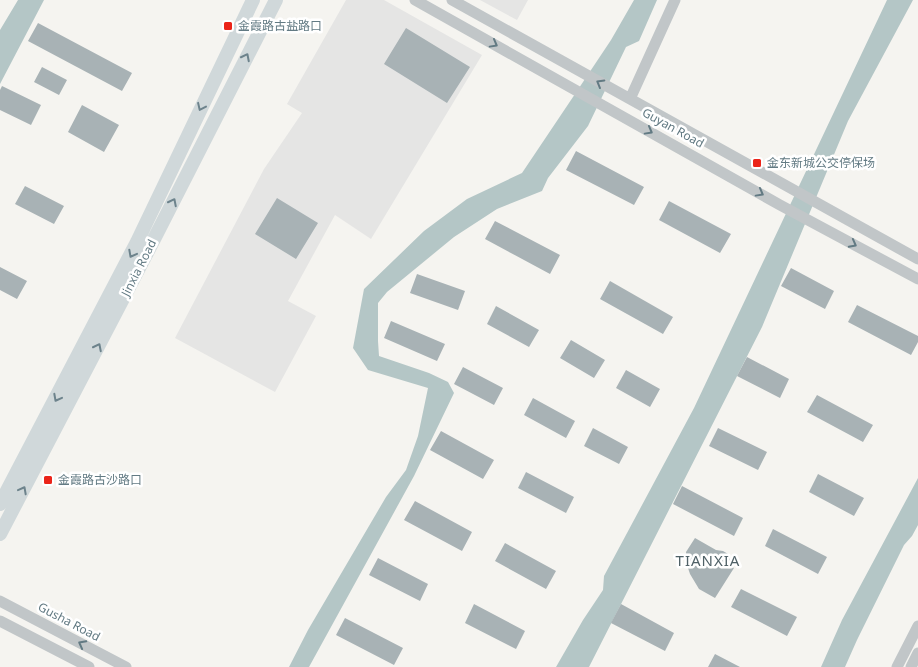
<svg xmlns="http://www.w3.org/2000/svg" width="918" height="667" font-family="'Noto Sans','Noto Sans SC',sans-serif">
<rect width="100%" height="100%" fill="#f5f4f0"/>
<path fill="#e5e5e4" d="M346,0h38l98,55 -111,184 -36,-24 -47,86 28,15 -41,76 -100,-54 89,-169 38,-56 -15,-9z
M480,0h48l-11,20z"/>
<path fill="#b4c6c6" d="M18,0h26l-44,84v-54z
M634,0h23l-18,41 -13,6 -38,79 -40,52 -6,13 -45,18 -43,28 -67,55 -9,11v38l1,15 50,17 19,9 6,11 -40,83 -105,191h-20l19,-37 78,-133 20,-27 12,-34 10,-48 -60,-18 -15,-22 11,-59 60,-58 43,-32 55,-26 51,-76 38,-57z
M887,0h26l-65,121 -86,206 -173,340h-33l27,-47 20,-30 1,-14 90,-168z
M918,478v47l-6,11 -8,9 -47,95 -12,27h-24l21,-47z"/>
<path fill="#a8b2b5" d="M38,23l94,50 -10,18 -94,-50z
M406,28l64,39 -23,36 -63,-39z
M42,67l25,13 -8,15 -25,-13z
M2,86l39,19 -10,20 -31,-15v-20z
M82,105l37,20 -15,27 -36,-20z
M576,151l68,36 -10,18 -68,-35z
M25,186l39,20 -10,18 -39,-20z
M277,198l41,25 -22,36 -41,-25z
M669,201l62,33 -11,19 -61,-33z
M495,221l65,34 -10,19 -65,-35z
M0,267l27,14 -10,18 -17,-9z
M791,268l43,23 -9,18 -44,-23z
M417,274l48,17 -7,19 -48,-17z
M610,281l63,36 -10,17 -63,-35z
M857,305l61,31v6l-7,13 -63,-33z
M496,306l43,24 -10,17 -42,-23z
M391,321l54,23 -8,17 -53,-23z
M571,340l34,20 -11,18 -34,-20z
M747,357l42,22 -9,19 -43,-22z
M463,367l40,21 -9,17 -40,-21z
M626,370l34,19 -10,18 -34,-19z
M817,395l56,30 -10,17 -56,-30z
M533,398l42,23 -9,17 -42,-23z
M593,428l35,19 -9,17 -35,-18z
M718,428l49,24 -9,18 -49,-24z
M441,431l53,29 -11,19 -53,-29z
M526,472l48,25 -8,16 -48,-25z
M818,474l46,24 -10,18 -45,-24z
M682,486l61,32 -9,18 -61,-32z
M415,501l57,31 -10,19 -58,-31z
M773,529l54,28 -9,17 -53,-28z
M695,538l21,12 7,1 5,3 2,5 -1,6 5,3 -19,30 -16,-9 -9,-15 -3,-9 -1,-13z
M505,543l51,28 -10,18 -51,-28z
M378,558l50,26 -8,17 -51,-26z
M741,589l56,28 -10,19 -56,-29z
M474,604l51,27 -9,18 -51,-26z
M621,604l53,29 -9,18 -54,-28z
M345,618l58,30 -9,17 -58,-30z
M715,654l25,13h-32z"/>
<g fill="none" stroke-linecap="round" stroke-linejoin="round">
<path stroke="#c1c6c8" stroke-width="11" d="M415,0l365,205 138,74
M452,0l466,259
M630,99l45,-99
M0,601l126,66
M0,621l89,46
M897,667l21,-41
M911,667l7,-14"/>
<path stroke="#d0d8da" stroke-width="14" d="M0,504l137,-262 116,-242
M0,534l150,-287 126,-247"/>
</g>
<defs><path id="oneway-chevron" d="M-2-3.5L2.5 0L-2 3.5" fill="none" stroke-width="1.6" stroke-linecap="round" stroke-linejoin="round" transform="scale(1.25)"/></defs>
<g stroke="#627a83">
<use href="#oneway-chevron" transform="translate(494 44) rotate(29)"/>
<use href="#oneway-chevron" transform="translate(600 83) rotate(-150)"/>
<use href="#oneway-chevron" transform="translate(649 131) rotate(29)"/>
<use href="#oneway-chevron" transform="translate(760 193) rotate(29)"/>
<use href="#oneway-chevron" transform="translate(853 244) rotate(28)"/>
<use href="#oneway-chevron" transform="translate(82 644) rotate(-152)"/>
</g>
<g stroke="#6d838c">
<use href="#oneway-chevron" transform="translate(246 57) rotate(-63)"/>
<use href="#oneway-chevron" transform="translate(201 107) rotate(115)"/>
<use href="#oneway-chevron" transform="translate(173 202) rotate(-63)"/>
<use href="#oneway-chevron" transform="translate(132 254) rotate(118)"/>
<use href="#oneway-chevron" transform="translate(98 347) rotate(-63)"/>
<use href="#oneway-chevron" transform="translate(57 398) rotate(118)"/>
<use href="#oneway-chevron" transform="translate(23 490) rotate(-62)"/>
</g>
<g fill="#eb2419" stroke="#fff" stroke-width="2">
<rect x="223" y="21" width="10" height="10" rx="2.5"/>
<rect x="752" y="158" width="10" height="10" rx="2.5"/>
<rect x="43" y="475" width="10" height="10" rx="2.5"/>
</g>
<g text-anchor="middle" stroke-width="5" stroke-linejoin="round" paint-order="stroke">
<g font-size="12" fill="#627a83" stroke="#fff" text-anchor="start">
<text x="238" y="30">金霞路古盐路口</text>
<text x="767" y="167">金东新城公交停保场</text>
<text x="58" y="484">金霞路古沙路口</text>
</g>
<g font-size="12" fill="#627a83" stroke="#fff">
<text transform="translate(673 128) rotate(29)" y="4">Guyan Road</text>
<text transform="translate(139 268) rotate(-63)" y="4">Jinxia Road</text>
<text transform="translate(69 622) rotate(28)" y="4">Gusha Road</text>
</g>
<g font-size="15" letter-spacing="1" fill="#506167" stroke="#fff">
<text x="708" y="566">TIANXIA</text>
</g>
</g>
</svg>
